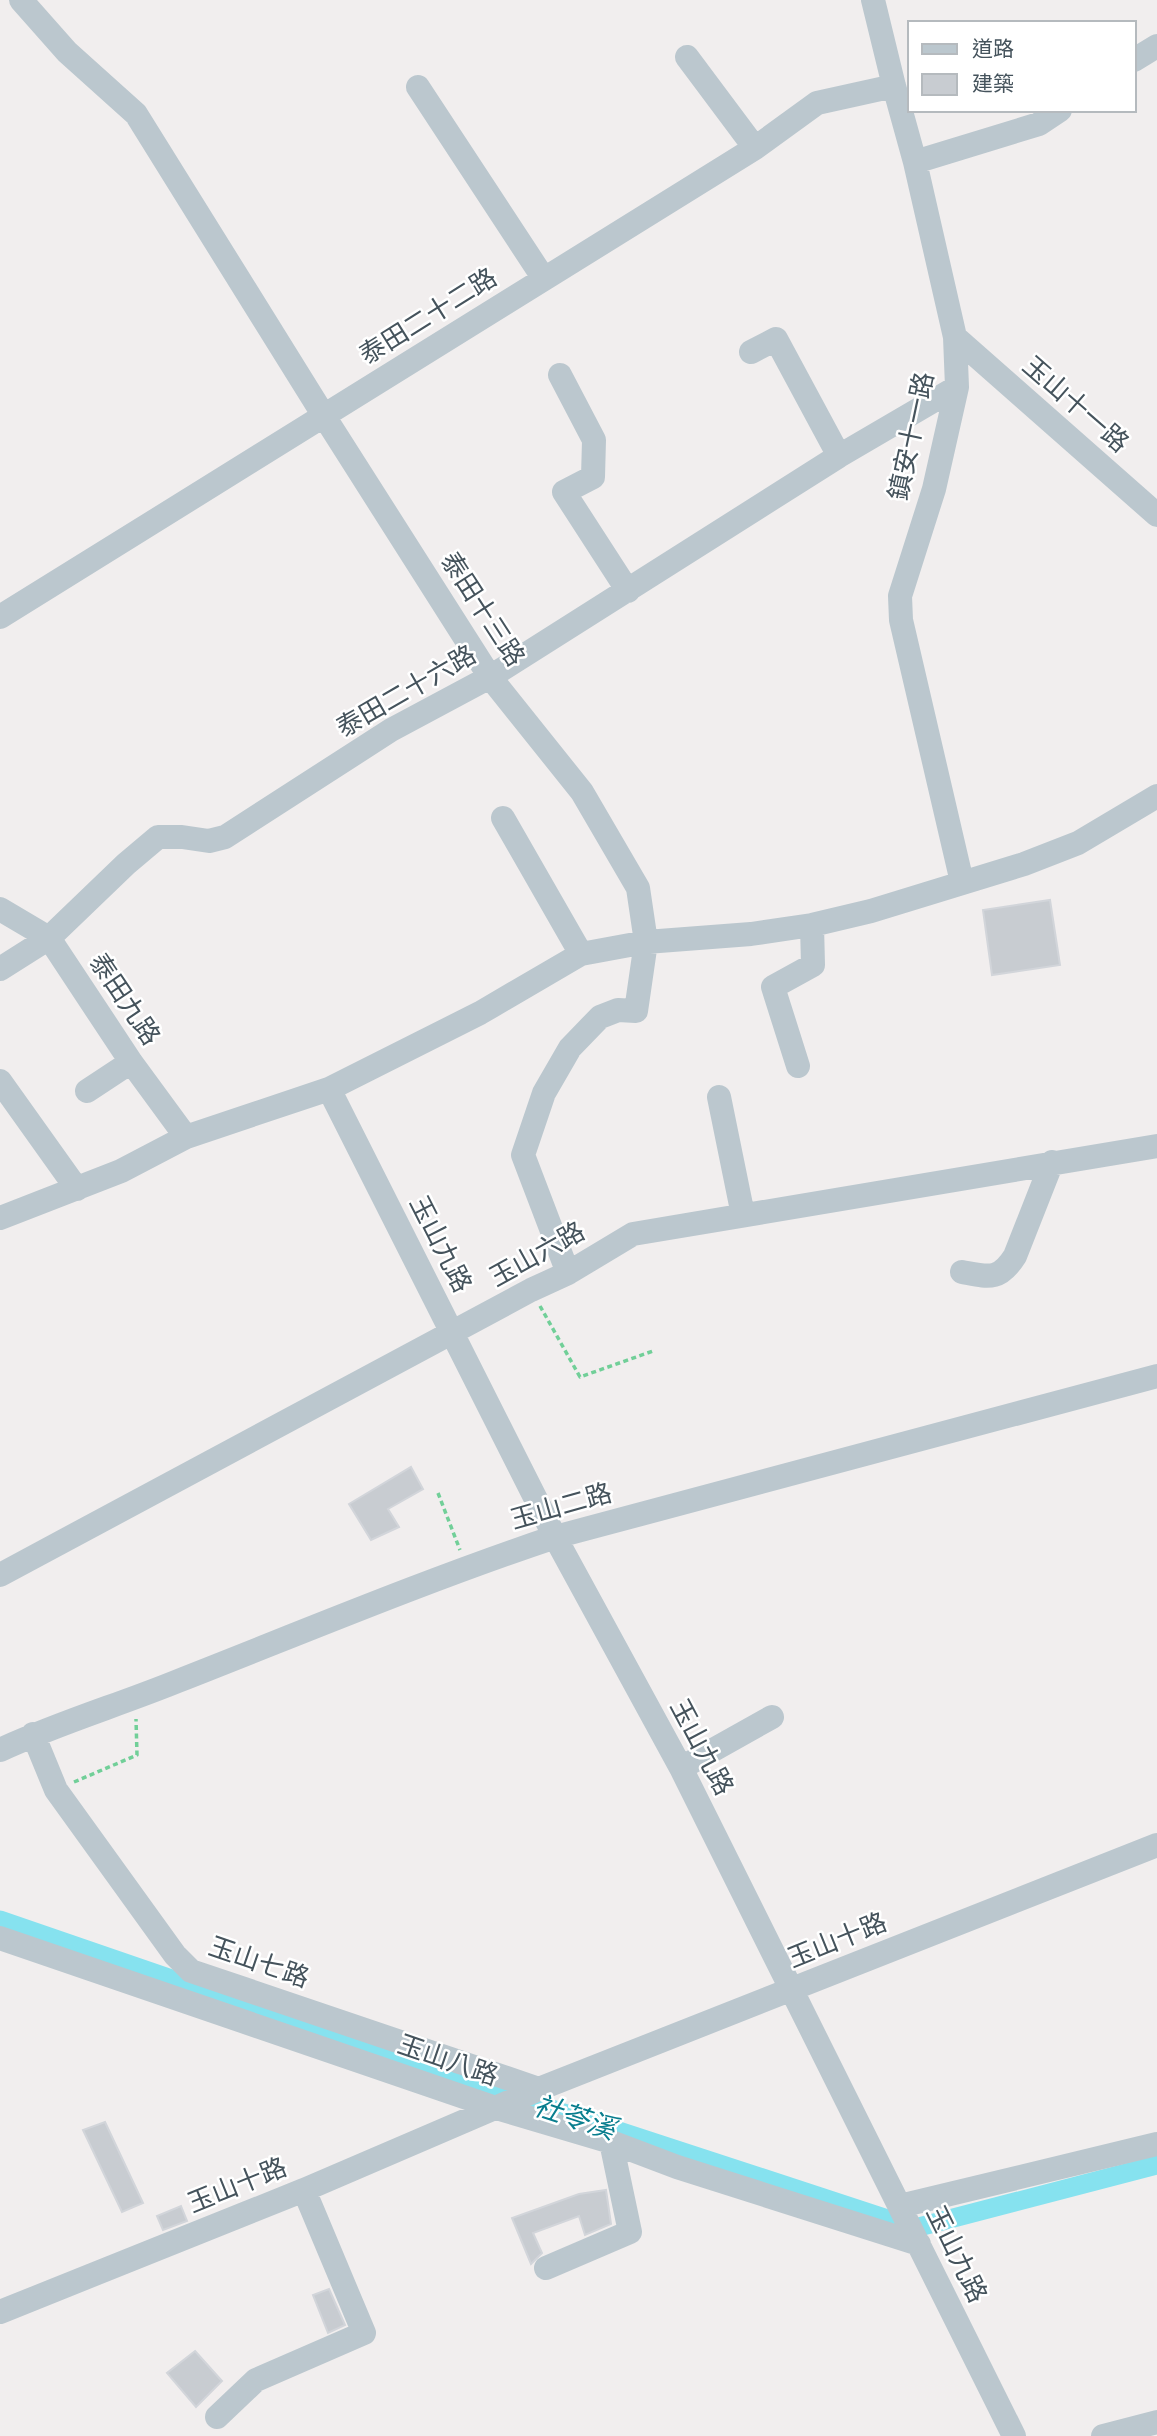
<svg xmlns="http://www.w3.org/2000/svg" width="1157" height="2436" font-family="'Exo 2','Noto Sans TC',sans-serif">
<rect width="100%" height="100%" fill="#f1eeee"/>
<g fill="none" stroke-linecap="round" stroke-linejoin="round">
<path stroke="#86e2ef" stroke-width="19" d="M0,1920l500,172 415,136 242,-63"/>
</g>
<path fill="#c8ccd1" stroke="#d2d5da" stroke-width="2" d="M1050,900l10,65 -68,10 -9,-65z
M411,1467l12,22 -35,20 11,18 -28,13 -22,-36z
M105,2122l38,81 -21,9 -39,-82z
M606,2190l5,34 -26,11 -6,-19 -46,17 9,20 -11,11 -19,-46 67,-24z
M181,2206l6,15 -24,9 -6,-14z
M329,2289l16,36 -17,8 -15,-38z
M195,2351l27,30 -26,26 -29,-34z"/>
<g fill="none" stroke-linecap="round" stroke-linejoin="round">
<path stroke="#71cf98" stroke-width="3.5" stroke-dasharray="5 3.5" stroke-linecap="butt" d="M540,1306l40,71 73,-26
M438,1493l22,57
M74,1782l63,-27 -1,-36"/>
<path stroke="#bbc7ce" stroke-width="24" d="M21,0l46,52 69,62 188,302 166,261 92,115 56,96 8,54 -10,69 -18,-1 -18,7 -30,31 -26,45 -21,62 45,118
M873,0l21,86 21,76 40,175 2,50 -23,102 -34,107 1,24 61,262
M687,57l68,91
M1134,60l23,-14
M418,87l126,192
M915,162l124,-38 21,-14
M955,337l202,178
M751,352l25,-13 63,117
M560,375l34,65 -1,37 -29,15 64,99
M0,617l755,-469 62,-45 77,-17
M503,818l78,136
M0,909l49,29 82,124 55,75
M0,969l49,-31 77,-74 32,-27h24l27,4 16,-4 166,-107 99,-53 349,-221 118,-69
M798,1066l-25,-79 40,-22 -1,-40
M0,1081l77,108
M329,1089l226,448 126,231 333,668
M87,1091l44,-29
M719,1097l24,118
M0,1218l121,-47 65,-34 143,-48 151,-76 101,-59 65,-12 105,-8 61,-9 59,-14 153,-47 54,-21 79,-47
M962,1272c27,5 37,9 53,-16l37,-94
M0,1575l531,-285 37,-17 65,-39 524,-88
M33,1734l23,56 119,165 16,16 348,118
M0,1750c58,-27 119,-45 178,-69 125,-49 249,-101 377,-144l602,-161
M681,1768l91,-51
M0,1938l493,169 118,35 66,25 242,77
M900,2206l257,-62
M546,2268l84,-36 -19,-90
M0,2312l304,-122 235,-101 618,-244
M217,2417l39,-37 108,-47 -60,-143
M1103,2436l54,-14"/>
</g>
<g text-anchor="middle" stroke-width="5" stroke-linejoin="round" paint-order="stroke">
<g font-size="26" fill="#45535c" stroke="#fff">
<text transform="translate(428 316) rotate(-32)" y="9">泰田二十二路</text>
<text transform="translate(1076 404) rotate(41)" y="9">玉山十一路</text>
<text transform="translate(911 436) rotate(-78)" y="9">鎮安十一路</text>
<text transform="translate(483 609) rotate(57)" y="9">泰田十三路</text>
<text transform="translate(406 691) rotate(-30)" y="9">泰田二十六路</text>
<text transform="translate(125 999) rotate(56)" y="9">泰田九路</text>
<text transform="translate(441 1244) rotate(63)" y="9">玉山九路</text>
<text transform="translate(537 1254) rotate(-29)" y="9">玉山六路</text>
<text transform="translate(561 1506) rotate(-16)" y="9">玉山二路</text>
<text transform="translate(702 1747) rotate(62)" y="9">玉山九路</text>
<text transform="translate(837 1940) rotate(-22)" y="9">玉山十路</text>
<text transform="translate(259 1962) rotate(19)" y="9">玉山七路</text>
<text transform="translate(448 2060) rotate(19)" y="9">玉山八路</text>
<text transform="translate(237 2185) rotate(-22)" y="9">玉山十路</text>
<text transform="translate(957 2254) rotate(64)" y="9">玉山九路</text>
</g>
<g font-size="28" font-style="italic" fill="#097e8e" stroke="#fff">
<text transform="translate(575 2117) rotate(18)" y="10">社苓溪</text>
</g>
</g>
<rect x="908" y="21" width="228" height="91" fill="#ffffff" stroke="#b5babe" stroke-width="2"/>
<rect x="922" y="44" width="35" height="10" fill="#bbc7ce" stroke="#b5babe" stroke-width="2"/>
<text x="972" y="56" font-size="21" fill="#45535c">道路</text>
<rect x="922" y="74" width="35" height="21" fill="#c8ccd1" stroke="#b5babe" stroke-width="2"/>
<text x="972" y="91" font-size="21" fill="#45535c">建築</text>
</svg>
